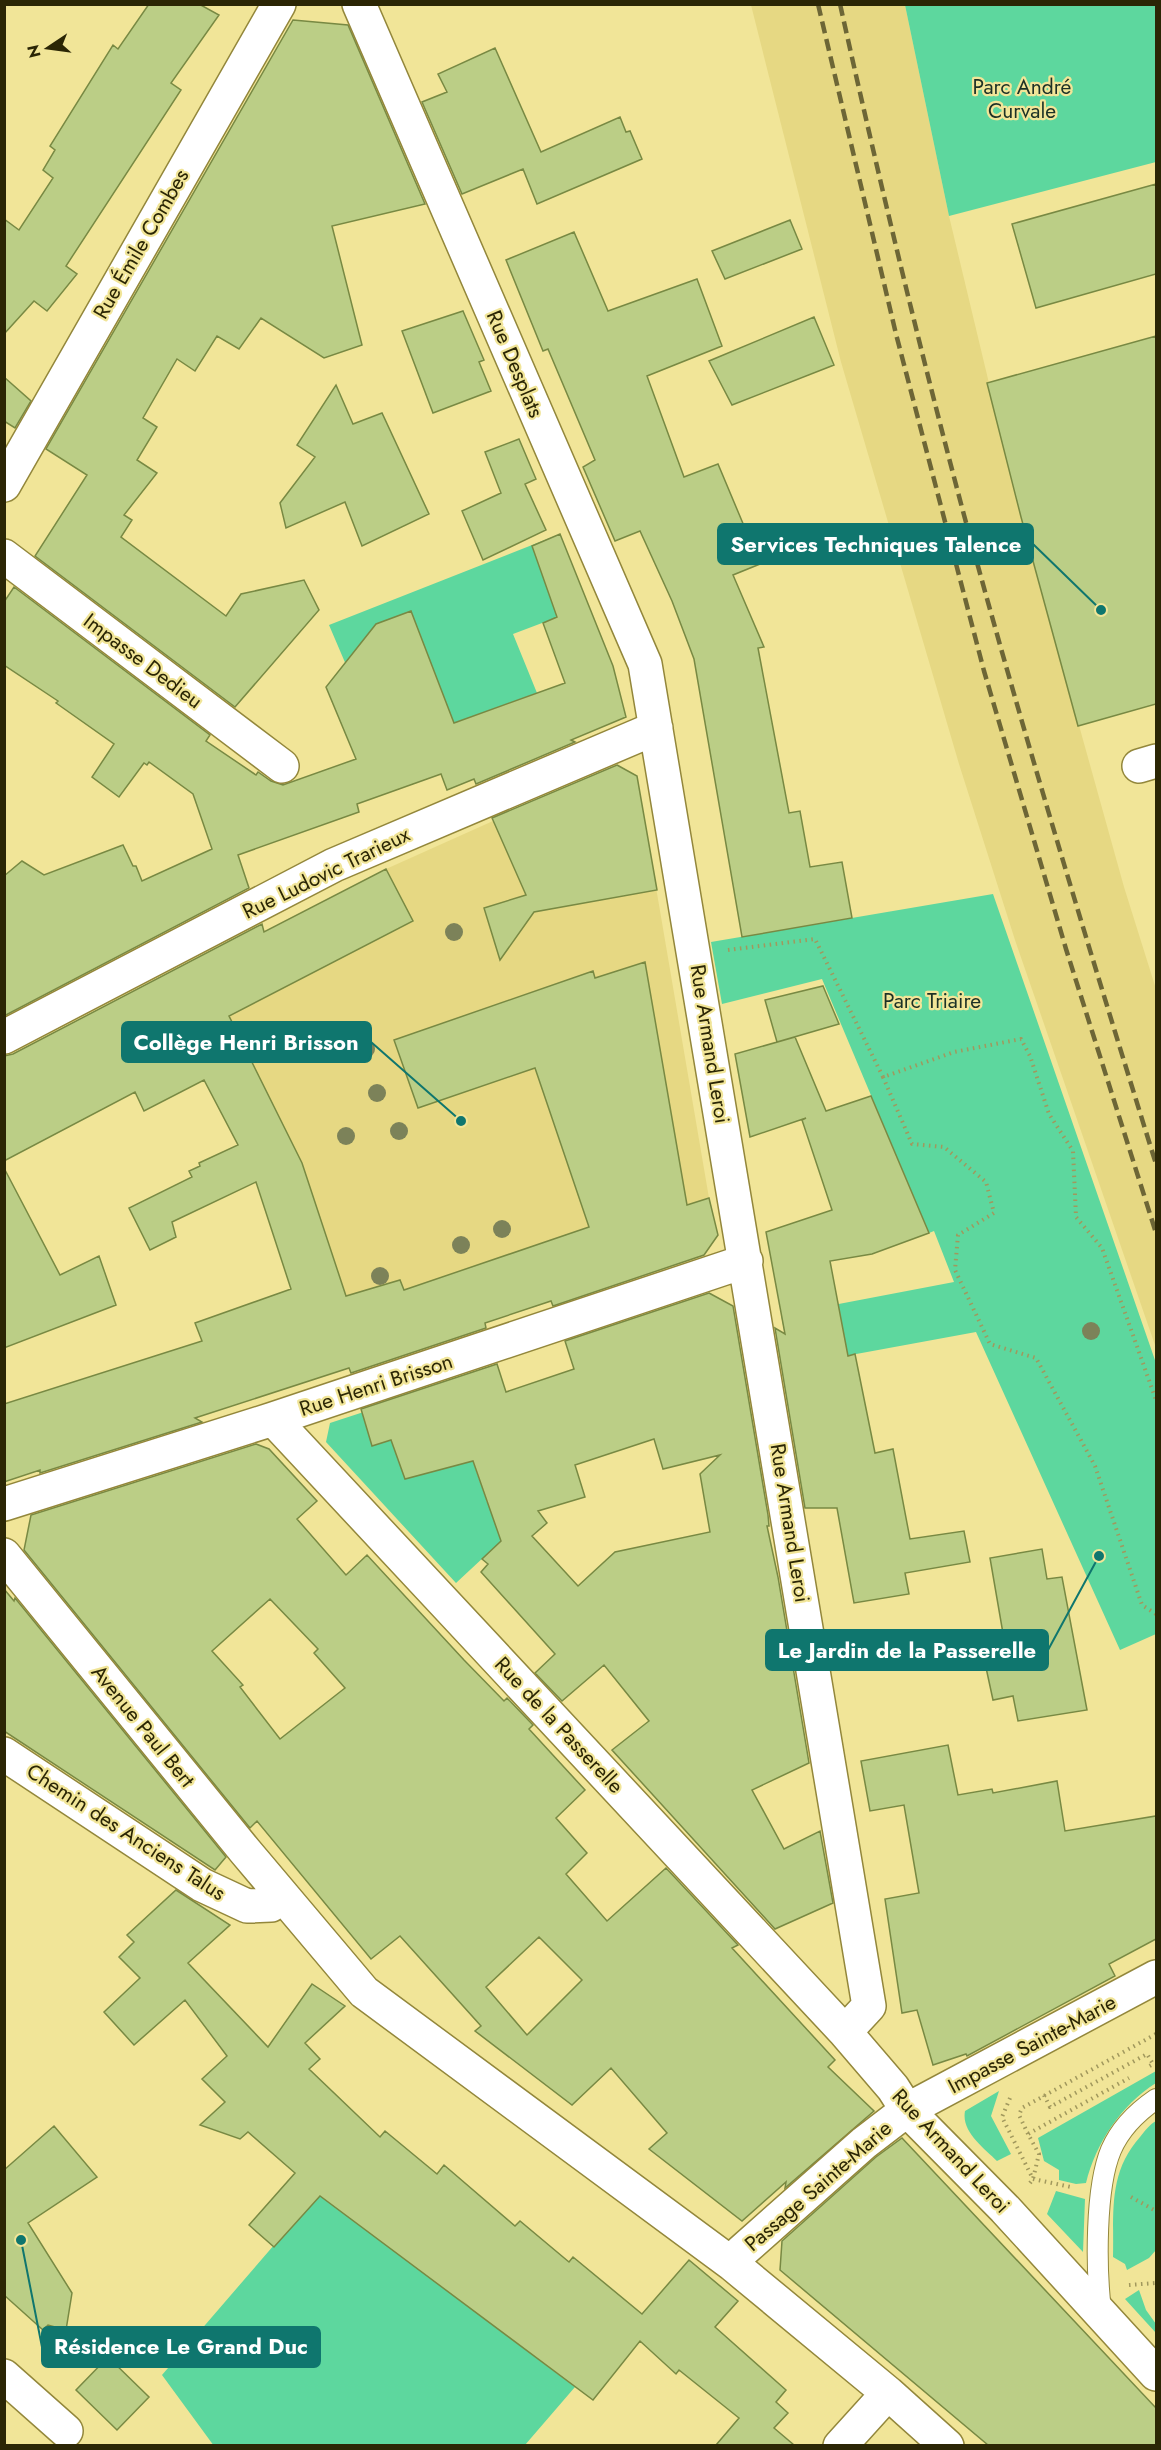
<svg xmlns="http://www.w3.org/2000/svg" width="1161" height="2450" font-family="Jost,sans-serif">
<rect width="100%" height="100%" fill="#f1e598"/>
<path fill="#e6d883" d="M751,5h154l44,211 72,301 103,370 32,102v359l-141,-408 -56,-176 -118,-402z
M622,768l15,8 72,422 9,37 -10,15 -387,127 -65,-196 -98,-194 228,-118 107,-48z"/>
<path fill="#5dd79e" d="M905,5h251v157l-207,54z
M560,534l27,72 -74,28 24,59 -155,56 -53,-124z
M993,894l163,469v271l-36,16 -144,-318 -185,34 -10,-51 173,-33 -20,-51 -5,2 -107,-254 -100,25 -11,-62z
M446,1385l41,117 42,13 -73,68 -130,-141 4,-19z
M1156,2071v12c-35,22 -60,60 -70,100l-10,1 -17,-4v-10l-15,-9 -6,-23z
M999,2091l-8,25 20,38 -14,7c-13,-13 -36,-29 -32,-50z
M1156,2121v129l-7,8 -22,12 -2,-6 -12,-7c1,-45 -5,-84 27,-120 5,-6 9,-12 16,-16z
M1056,2191l29,8 -2,53 -36,-38z
M318,2194l257,193 -50,58 -311,1 -52,-71z
M1139,2290l7,20 10,14v9l-31,-34z"/>
<path fill="#bbce86" stroke="#788943" stroke-width="1.5" fill-rule="evenodd" d="M149,4h50l20,11 -48,68 10,7 -115,176 11,8 -30,37 -13,-10 -30,33v-115l15,11 34,-52 -10,-8 12,-20 -5,-4 63,-101 5,4z
M293,20l55,5 77,179 -93,22 30,119 -38,13 -63,-40 -22,31 -22,-13 -22,35 -18,-12 -34,59 14,9 -20,33 20,13 -33,42 8,5 -11,17 105,79 15,-22 63,-14 15,30 -84,97 -200,-151 52,-81 -41,-26z
M495,48l46,104 79,-35 6,15 4,-1 12,28 -105,45 -14,-35 -61,25 -40,-92 25,-10 -9,-18z
M1156,184v90l-120,34 -24,-84z
M790,220l12,29 -77,30 -13,-28z
M574,232l34,79 89,-32 25,67 -75,30 37,101 34,-13 42,100 -27,11 31,72 -6,1 31,165 11,-2 10,56 32,-5 10,56 -110,19 -48,-278 -22,-58 -32,-70 -25,10 -32,-74 12,-7 -47,-111 -5,2 -37,-91z
M463,311l21,49 -5,2 12,29 -58,22 -31,-82z
M814,317l20,48 -102,40 -23,-44z
M1156,336v368l-78,22 -57,-209 -34,-134z
M4,377l27,24 -16,27 -11,-7z
M336,385l17,39 29,-11 47,101 -67,32 -17,-44 -59,26 -6,-25 35,-46 -18,-12z
M519,439l17,40 -11,5 21,46 -63,30 -21,-49 39,-18 -16,-41z
M560,534l53,132 13,51 -55,23 4,2 -99,42 -2,-5 -27,11 -6,-16 -84,30 2,8 -121,43 11,33 -245,128v-140l18,-15 22,14 79,-30 10,21h3l6,15 70,-32 -19,-55 -44,-32 -2,3 -3,-2 -25,34 -27,-20 22,-33 -58,-41 2,-2 -54,-36v-63l10,-15 196,148 -4,6 50,34 2,-3 13,9 12,4 73,-26 -30,-72 50,-63 35,-13 43,112 111,-40 -22,-60 14,-6 -25,-71z
M617,765l20,11 20,114 -123,22 -34,48 -16,-52 42,-13 -34,-77z
M386,869l27,52 -184,95 73,147 44,133 54,-16 4,10 185,-63 -54,-159 -117,40 -24,-68 199,-69 2,7 50,-16 42,243 22,-7 9,37 -14,20 -151,51 -2,-5 -66,22 1,5 -135,45 -2,-5 -154,50 7,4 -162,51v-3l-36,12v-78l198,-63 -7,-18 96,-34 -35,-107 -84,40 4,15 -26,13 -21,-42 63,-31 -3,-6 11,-5 -1,-3 39,-18 -34,-65 -60,31 -9,-19 -131,69v-105l9,-2 249,-130 2,8z
M823,986l16,38 -62,18 -12,-42z
M795,1037l31,74 45,-15 58,137 -57,21 -42,7 18,95 7,-2 20,99 18,-4 17,90 54,-8 6,31 -65,11 4,21 -55,9 -17,-95h-32l-30,-180 10,6 -19,-102 66,-22 -30,-90 4,-2 -56,19 -15,-83z
M4,1168l56,107 39,-19 17,49 -112,43z
M709,1293l24,13 35,209 1,11h-2l11,51 31,186 -57,27 32,59 36,-18 13,72 -58,26 -163,-179 37,-29 -45,-56 -42,36 -27,-28 20,-19 -74,-82 7,-8 -6,-5 19,-18 -28,-80 -68,18 -14,-39 -19,6 -11,-37 136,-45 9,28 68,-23 -9,-28zM654,1439l9,30 57,-14 -20,19 10,58 -95,20 -37,34 -46,-50 15,-13 -9,-12 47,-14 -10,-32z
M256,1444l13,5 48,52 -20,18 49,56 21,-20 97,105 40,41 3,-3 26,27 -4,4 56,61 -29,28 31,35 -21,21 41,47 59,-53 72,77 -6,3 103,112 -7,7 46,44 -89,77 1,-6 -44,39 -93,-72 18,-16 -56,-65 -39,37 -97,-74 6,-5 -81,-90 -29,23 -114,-138 -7,7 -226,-278 7,-35zM270,1599l48,50 -4,4 31,35 -65,51 -40,-52 3,-2 -31,-34zM539,1937l43,43 -55,55 -41,-48z
M1042,1549l5,30 15,-2 25,133 -69,11 -5,-25 -20,4 -11,-51 23,-4 -15,-87z
M4,1589l10,12 1,-3 211,259 -11,13 -211,-139z
M948,1745l10,50 34,-6 1,4 64,-12 8,50 91,-15v123l-47,25 6,12 -148,80 -1,-2 -33,11 -16,-55 -15,3 -17,-114 34,-6 -15,-88 -34,6 -9,-50z
M176,1890l54,35 -42,38 80,84 44,-63 33,22 -40,37 15,16 -11,10 71,68 5,-6 52,43 7,-9 71,61 5,-5 49,41 4,-5 69,57 47,-54 49,41 -23,26 71,63 -10,12 12,11 -14,15 20,17h-78l23,-27 -60,-48 -3,4 -36,-33 -47,59 -273,-204 -46,51 -25,-22 46,-52 -47,-41 -8,7 -40,-14 25,-23 -23,-23 25,-23 -42,-56 -51,45 -30,-33 36,-34 -21,-21 15,-15 -7,-7z
M54,2126l43,51 -69,46 44,70 -6,37 -18,-5 -5,5 -39,-35v-125z
M902,2138l254,270v37h-168l-208,-175 2,-29 94,-84z
M108,2357l41,40 -32,33 -41,-40z"/>
<g fill="none" stroke-linecap="round" stroke-linejoin="round">
<g stroke="#93873b" stroke-width="22">
<path id="service" d="M1101,2310c-5,-41 -6,-122 10,-160 9,-21 26,-38 45,-51"/>
</g>
<g stroke="#93873b" stroke-width="36">
<path id="minor" d="M359,4l286,660 224,1342 -24,26
M4,485l275,-481
M4,556l278,210
M1139,766l17,-5
M4,1037l330,-172 322,-137
M273,1419l572,613 48,56 14,22 98,99 151,165
M4,1504l269,-85 473,-158
M4,1555l241,296 119,141 368,272 156,129 59,53
M4,1754l198,131 45,21 24,-1 11,-9
M732,2264l9,-12 123,-109 43,-33 249,-133
M4,2376l62,55
M840,2446l48,-53"/>
</g>
<path stroke="#a1985d" stroke-width="4" stroke-dasharray="1.5 4.5" stroke-linecap="butt" d="M728,950l87,-11 68,138 71,-25 67,-13 9,17 19,58 24,37 3,66 26,31 54,152
M883,1077l29,67 32,3 42,35 8,31 -36,22 -3,35 35,74 46,14 59,108 47,139 14,9
M1044,2095l6,12 97,-53 6,10 -7,4
M1010,2098l-8,19 31,62
M1028,2134l-9,-19 3,-7 134,-74
M1033,2179l38,8
M1030,2183l3,-4 6,-25 -11,-20 101,-56
M1131,2197l25,14
M1129,2285l27,-2"/>
<use href="#service" stroke="#fff" stroke-width="20"/>
<use href="#minor" stroke="#fff" stroke-width="33"/>
<path stroke="#6d6636" stroke-width="4.5" stroke-dasharray="12 6" stroke-linecap="butt" d="M818,4l78,330 88,337 82,278 90,284
M840,4c38,171 79,342 124,511 59,218 125,434 192,649"/>
</g>
<g fill="#7c8259">
<circle cx="454" cy="932" r="9"/>
<circle cx="366" cy="1049" r="9"/>
<circle cx="377" cy="1093" r="9"/>
<circle cx="399" cy="1131" r="9"/>
<circle cx="346" cy="1136" r="9"/>
<circle cx="502" cy="1229" r="9"/>
<circle cx="461" cy="1245" r="9"/>
<circle cx="380" cy="1276" r="9"/>
<circle cx="1091" cy="1331" r="9"/>
</g>
<g text-anchor="middle" stroke-width="4.5" stroke-linejoin="round" paint-order="stroke">
<g font-size="21" fill="#1c3126" stroke="#f1e598">
<text x="1022" y="94">Parc André<tspan x="1022" dy="24">Curvale</tspan></text>
<text x="932" y="1008">Parc Triaire</text>
</g>
<g font-size="21" fill="#2b2605" stroke="#f1e598">
<text transform="translate(141 244) rotate(-60)" y="7">Rue Émile Combes</text>
<text transform="translate(515 364) rotate(67)" y="7">Rue Desplats</text>
<text transform="translate(143 661) rotate(37)" y="7">Impasse Dedieu</text>
<text transform="translate(326 873) rotate(-26)" y="7">Rue Ludovic Trarieux</text>
<text transform="translate(710 1044) rotate(81)" y="7">Rue Armand Leroi</text>
<text transform="translate(376 1385) rotate(-18)" y="7">Rue Henri Brisson</text>
<text transform="translate(790 1523) rotate(81)" y="7">Rue Armand Leroi</text>
<text transform="translate(559 1725) rotate(47)" y="7">Rue de la Passerelle</text>
<text transform="translate(143 1726) rotate(51)" y="7">Avenue Paul Bert</text>
<text transform="translate(126 1832) rotate(33)" y="7">Chemin des Anciens Talus</text>
<text transform="translate(1032 2044) rotate(-28)" y="7">Impasse Sainte-Marie</text>
<text transform="translate(951 2151) rotate(47)" y="7">Rue Armand Leroi</text>
<text transform="translate(818 2186) rotate(-41)" y="7">Passage Sainte-Marie</text>
</g>
</g>
<path fill="none" stroke="#0f766e" stroke-width="2" d="M1101 610L1033 544M461 1121L371 1042M1099 1556L1048 1650M21 2240L42 2347"/>
<g fill="#0f766e" stroke="#f1e598" stroke-width="2">
<circle cx="1101" cy="610" r="6"/>
<circle cx="461" cy="1121" r="6"/>
<circle cx="1099" cy="1556" r="6"/>
<circle cx="21" cy="2240" r="6"/>
</g>
<g fill="#0f766e" stroke="#0f766e" stroke-width="2">
<rect x="718" y="524" width="315" height="40" rx="6"/>
<rect x="122" y="1022" width="249" height="40" rx="6"/>
<rect x="766" y="1630" width="282" height="40" rx="6"/>
<rect x="42" y="2327" width="278" height="40" rx="6"/>
</g>
<g font-size="22" text-anchor="middle" font-weight="bold" fill="#fff">
<text x="876" y="552">Services Techniques Talence</text>
<text x="246" y="1050">Collège Henri Brisson</text>
<text x="907" y="1658">Le Jardin de la Passerelle</text>
<text x="181" y="2354">Résidence Le Grand Duc</text>
</g>
<rect width="1161" height="2450" fill="none" stroke="#2b2605" stroke-width="12"/>
<g transform="translate(48 48) rotate(257)" stroke="#f1e598" stroke-width="4.5" paint-order="stroke">
<path d="M0-4.5L10 22L0 15L-10 22Z" fill="#2b2605"/>
<text y="-9" font-size="16" font-weight="bold" text-anchor="middle" fill="#2b2605">N</text>
</g>
</svg>
